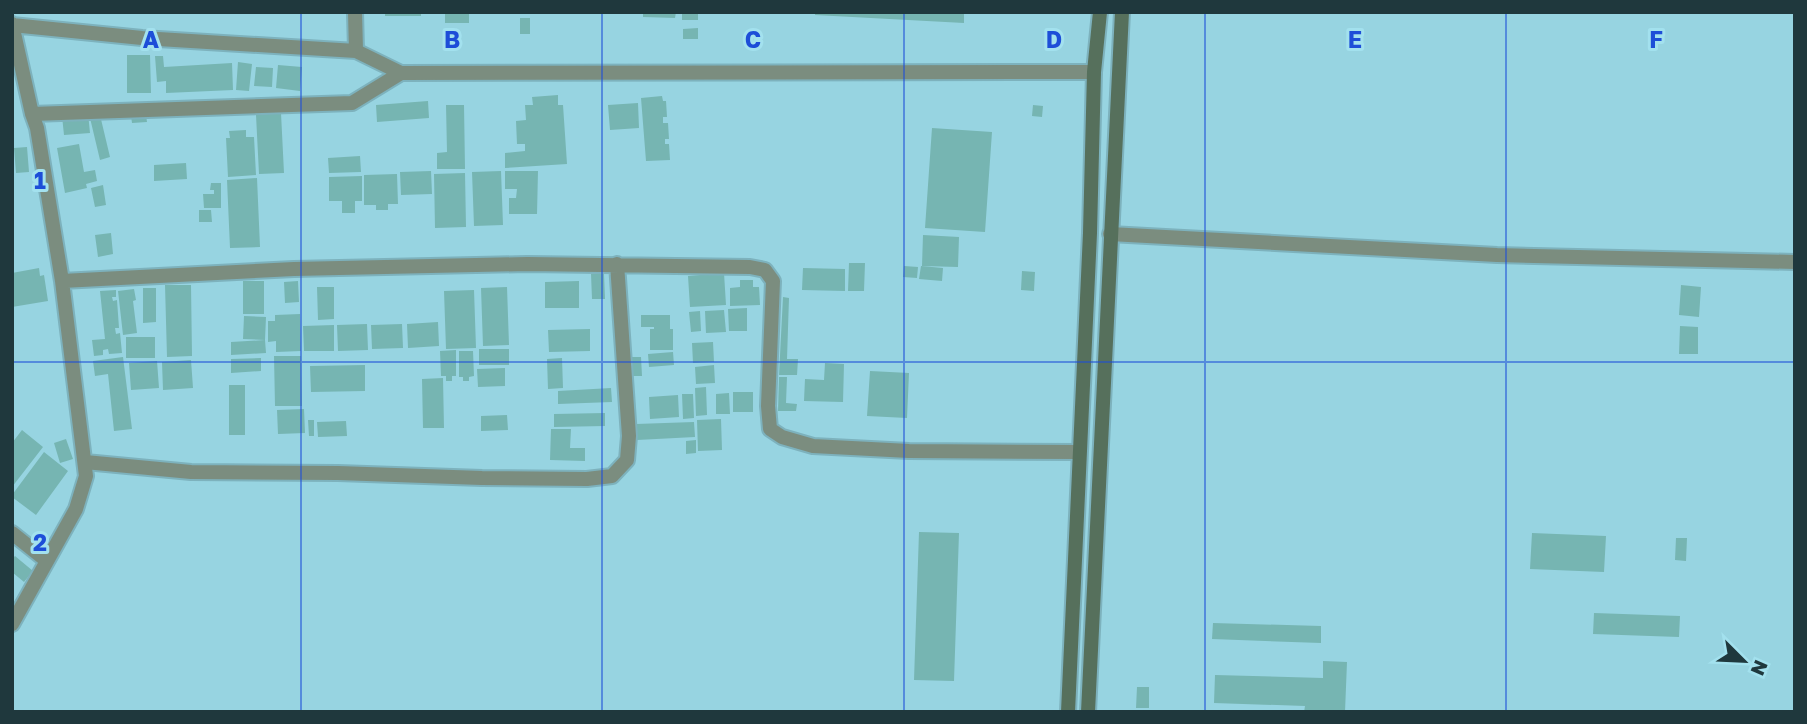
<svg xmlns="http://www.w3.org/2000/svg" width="1807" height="724" font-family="'Golos Text',sans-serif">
<rect width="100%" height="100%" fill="#97d4e1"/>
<path fill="#76b5b2" d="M385,12h36v4h-36z
M445,12h24v11h-24z
M643,12h33l-1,6 -32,-1z
M682,12h16v8h-16z
M815,12h149v11l-149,-8z
M520,18h10v16h-10z
M698,28v11h-15v-10z
M127,55h23l1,38h-24z
M155,56h8l1,11 68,-4 1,27 -67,3v-12l-9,1z
M238,62l14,2 -3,27 -13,-1z
M278,65l24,2 -2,24 -24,-3z
M256,67l17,1 -1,19 -18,-1z
M558,95v10h5l4,59 -62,4v-15l20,-2v-7h-8l-1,-23 10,-1 -1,-15h8l-1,-8z
M662,96l1,5h3l1,16h-4v6h5l1,16h-4v5h4l1,16 -24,1 -5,-63z
M428,101l1,17 -52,4 -1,-17z
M638,103l1,25 -29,2 -2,-25z
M446,105h18l1,64h-28v-16l10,-1z
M1033,105l10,1 -1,11 -10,-1z
M88,113l2,20 -26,2 -2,-19z
M281,113l3,60 -25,1 -3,-59z
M100,115l10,42 -10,3 -10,-42z
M146,115l1,7 -15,1 -1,-7z
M932,128l60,4 -7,100 -60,-4z
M246,130v7h8l2,38 -28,2 -2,-39h4l-1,-7z
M79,144l5,28 11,-2 2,11 -11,3 1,4 -22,5 -8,-45z
M27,147l2,25 -13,1 -2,-25z
M360,156l1,16 -32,1 -1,-15z
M186,163l1,16 -33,2v-16z
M431,171l1,23 -31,1 -1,-23z
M501,171l2,54 -29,1 -2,-54z
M505,171h33l-1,43h-28v-16h7l1,-9h-12z
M465,173l1,54 -31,1 -1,-54z
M397,174l1,30h-10v6h-12v-5h-12v-30z
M362,176v25h-7v12h-13v-12h-13v-24z
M257,178l3,69 -30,1 -3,-68z
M211,183h10v25h-17l-1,-14h11v-4h-4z
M103,185l3,20 -11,2 -4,-19z
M199,210h12l1,12h-13z
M111,233l2,21 -15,3 -3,-22z
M923,235l36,2 -1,30 -36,-1z
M849,263h16l-1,28h-16z
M904,266l14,1 -1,11 -14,-1z
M921,266l22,2 -1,13 -23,-2z
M39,268l1,8 4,-1 4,26 -36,6v-34z
M803,268l42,1v22l-43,-1z
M1022,271l13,1 -1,19 -13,-1z
M724,273l2,32 -36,2 -2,-31z
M591,274h13l1,25h-13z
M740,280h13v7h6l1,18 -30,1v-18l10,-1z
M243,281h21v33h-21z
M298,281l1,21 -14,1 -1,-21z
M579,281v27h-34v-26z
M165,285h26l1,71 -25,1z
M1681,285l20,2 -2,30 -20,-2z
M317,287h17v32l-16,1z
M507,287l2,58 -26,1 -2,-58z
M143,288h13v34l-13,1z
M134,289l2,11 -3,1 4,32 -14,2 -5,-44z
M116,290v7h-4l1,4 4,-1 2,28h-4l1,6 4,-1 2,20 -13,1 -1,-5 -5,1v5l-9,1 -2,-16 13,-1 -5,-48z
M474,290l2,58 -30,1 -2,-58z
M783,297l6,1 -2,61h11l-1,16h-18z
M747,308v23h-18l-1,-22z
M724,310l2,22 -20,1 -1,-22z
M700,311l1,20 -10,1 -2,-20z
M300,314l1,37 -25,1v-11l-8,1v-21h7v-6z
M641,315h29v14h3v21h-23v-21h4v-2h-13z
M244,316l22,1 -1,23 -22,-1z
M438,322l1,24 -31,2 -1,-24z
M367,324l1,26 -30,1 -1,-26z
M402,324l1,24 -31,1 -1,-24z
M334,325v26h-30l-1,-25z
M1680,326l18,1v27h-19z
M590,329v22l-41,1 -1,-22z
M126,337h29v21h-29z
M265,340l1,13 -35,2v-13z
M713,342l1,20 -21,1 -1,-20z
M479,349h30v16h-30z
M456,350v26h-4v5h-6v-5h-5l-1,-25z
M459,351h14l1,25 -5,1v4h-6v-4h-4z
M673,352l1,13 -25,2 -1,-13z
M274,356h27l1,50h-27z
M123,357l9,72 -18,2 -6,-57 -13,2 -2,-15z
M631,357h10l1,19h-10z
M261,358v13l-30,2v-14z
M562,358l1,30 -15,1 -1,-30z
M191,360l2,28 -30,2 -1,-28z
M157,361l2,27 -28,2 -2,-27z
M825,363l19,1 -1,38 -39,-1 1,-22 19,1z
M365,365v26l-54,1 -1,-26z
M714,365l1,18 -19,1 -1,-17z
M505,368v18l-27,1 -1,-18z
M870,371l39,2 -2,45 -40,-2z
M779,377h8l-1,26 11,1 -1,7h-18z
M443,378l1,50h-21l-1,-49z
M229,385h16v50h-16z
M706,387l1,28 -11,1 -1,-28z
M611,388l1,14 -54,2v-13z
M733,392h20v20h-20z
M729,393l1,21h-14v-20z
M682,394h11l1,24 -11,1z
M678,395l1,22 -29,2 -1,-22z
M304,409l1,24 -27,1 -1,-24z
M605,413v13l-51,1v-13z
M507,415l1,15 -27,1v-15z
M721,419l1,31 -24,1 -1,-31z
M308,420h6v16h-5z
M346,421l1,15 -29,1 -1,-15z
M694,422l1,15 -58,3 -1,-16z
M551,429h20l-1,19h15v13l-35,-1z
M22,430l21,17 -31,40v-44z
M66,439l7,20 -13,4 -6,-20z
M696,440v13l-10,1v-13z
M44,452l24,19 -32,44 -24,-18v-2z
M919,532l40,1 -5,148 -40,-1z
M1532,533l74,3 -2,36 -74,-3z
M1676,538h11l-1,23 -11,-1z
M15,556l18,15 -9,11 -12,-10v-13z
M1594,613l86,3 -1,21 -86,-3z
M1213,623l108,3v17l-109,-4z
M1323,661l24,1 -2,50h-41l1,-6 -91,-3 1,-28 108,3z
M1137,687h12v21h-13z"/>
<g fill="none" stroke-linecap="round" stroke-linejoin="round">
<g stroke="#7db2bd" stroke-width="18">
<path id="street" d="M355,12l1,39
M12,24l20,90 5,14 25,153 24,195 -10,33 -64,115
M12,25l130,13 214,13 45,22 693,-1
M32,114l320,-11 49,-30
M1110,234l387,21 298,7
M62,281l232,-12 233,-5 223,3 15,3 8,11 -5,125 2,23 12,8 31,9 96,5 170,1
M85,462l106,10 147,1 144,5 105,1 25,-3 15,-16 2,-24 -12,-172
M12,533l35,28"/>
</g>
<g stroke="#7db2bd" stroke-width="18">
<path id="secondary" d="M1068,712l22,-479 4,-161 6,-60
M1088,712l34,-700"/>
</g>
<use href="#street" stroke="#7b8d7f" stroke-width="14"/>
<use href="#secondary" stroke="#56705c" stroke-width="14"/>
</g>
<path fill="none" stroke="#1d4ed8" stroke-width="2" stroke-opacity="0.55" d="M301,12v700M602,12v700M904,12v700M1205,12v700M1506,12v700M12,362h1783"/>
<g font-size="23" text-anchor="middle" font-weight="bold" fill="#1d4ed8" stroke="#a3e1ee" stroke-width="6" stroke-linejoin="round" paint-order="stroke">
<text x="151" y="48">A</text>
<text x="452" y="48">B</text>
<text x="753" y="48">C</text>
<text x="1054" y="48">D</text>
<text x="1355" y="48">E</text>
<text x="1656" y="48">F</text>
<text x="40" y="189">1</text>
<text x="40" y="551">2</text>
</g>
<rect width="1807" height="724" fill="none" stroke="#1f383d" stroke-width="28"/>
<g transform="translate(1744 661) rotate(114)" stroke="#a3e1ee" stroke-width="5" paint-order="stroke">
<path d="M0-5L12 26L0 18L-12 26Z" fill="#1f383d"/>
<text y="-10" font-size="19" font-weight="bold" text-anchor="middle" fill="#1f383d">N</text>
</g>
</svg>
